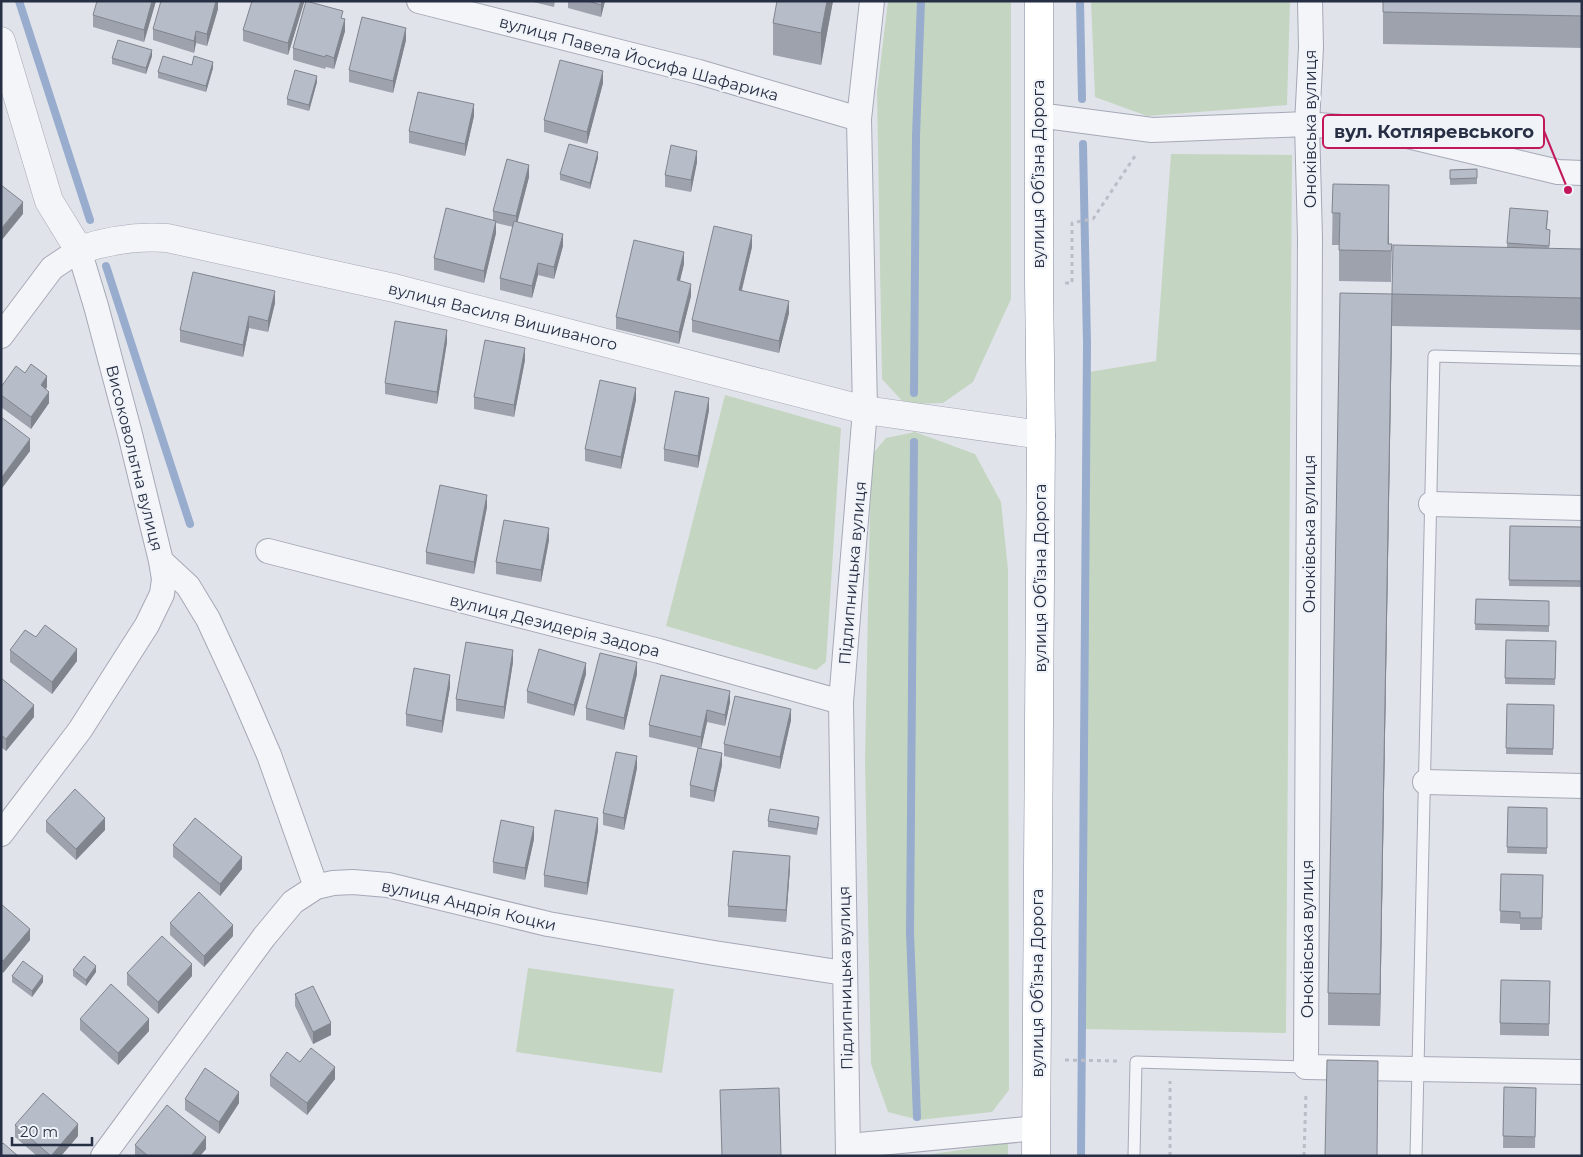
<svg xmlns="http://www.w3.org/2000/svg" width="1583" height="1157" font-family="Montserrat,sans-serif">
<rect width="100%" height="100%" fill="#e1e3eb"/>
<path fill="#c4d6c1" d="M888,1h123v298l-38,83 -30,21 -38,1 -23,-25 -5,-287z
M1091,1h199l-3,104 -140,11 -52,-19z
M1171,154l121,1 -6,878 -204,-4 7,-657 67,-11z
M725,395l116,33 -15,234 -10,8 -150,-44z
M915,432l60,22 26,48 7,67 1,521 -17,22 -73,8 -31,-8 -17,-48 -6,-302 6,-306 15,-18z
M528,968l146,21 -12,84 -146,-21z
M1008,1143v13h-89z"/>
<g fill="none" stroke-linecap="round" stroke-linejoin="round">
<path stroke="#98acce" stroke-width="8" d="M19,1l71,219
M1080,1l2,98
M106,266l84,258
M914,393l2,-257 5,-135
M914,442l-4,490 7,185
M1081,1156l6,-812 -4,-200"/>
<g stroke="#a5a9b6" stroke-width="13">
<path id="service" d="M1134,1156l2,-94 170,5
M1416,1156l18,-800 148,4"/>
</g>
<g stroke="#a5a9b6" stroke-width="26">
<path id="minor" d="M419,1l280,71 160,47
M1310,1l1,46 -4,77 3,114 -4,829 276,5
M1038,115l114,15 155,-6 80,7 171,41 24,1
M1,336l51,-68 27,-18 17,56 34,128 31,127 27,25 20,33 32,69 29,67 47,132
M1431,504l151,4
M268,551l391,100 182,51
M1425,782l157,4
M1,834l79,-104 67,-105 15,-31 2,-15 -3,-18
M849,1146l188,-18
M103,1156l161,-219 29,-35 23,-15 17,-4 20,-1 35,3 160,39 166,29 130,20
M848,1156l-7,-454 24,-292 -6,-291 13,-118"/>
</g>
<g stroke="#a5a9b6" stroke-width="29">
<path id="tertiary" d="M1,41l48,160 30,49c30,-10 57,-14 88,-12l227,50 471,122 176,25"/>
</g>
<g stroke="#868ea3" stroke-width="29">
<path id="trunk" d="M1036,1156l5,-721 -2,-152v-282"/>
</g>
<path stroke="#bbbec6" stroke-width="3" stroke-dasharray="4 4" stroke-linecap="butt" d="M1065,283h7v-60l21,-4 44,-66
M1065,1060l53,1
M1170,1156v-75
M1304,1156l2,-64"/>
<use href="#service" stroke="#f4f5f9" stroke-width="11"/>
<use href="#minor" stroke="#f4f5f9" stroke-width="24"/>
<use href="#tertiary" stroke="#f4f5f9" stroke-width="28"/>
<use href="#trunk" stroke="#fff" stroke-width="28"/>
</g>
<path fill="#9da2ad" d="M156,1l-12,41 -51,-15v-12z
M218,1v8l-11,37 -11,-3 -2,10 -41,-13v-11z
M304,1l-16,54 -45,-14v-11z
M529,1h26l-1,6z
M568,1h37l-4,16 -33,-9z
M833,1l-12,64 -48,-10v-32z
M1383,1h199v47l-199,-4z
M343,18l2,13 -11,38 -8,-2 -1,2 -32,-9v-12z
M406,40l-13,53 -44,-11v-12z
M152,56l-6,18 -34,-10v-6z
M192,65l21,3 -7,24 -48,-14v-6z
M317,82l-8,29 -22,-6v-6z
M603,83l-16,61 -43,-12v-12z
M474,116l-9,40 -56,-13v-12z
M598,158l-8,31 -30,-9v-6z
M697,162l-6,30 -26,-5v-12z
M1477,169v15l-27,1v-15z
M529,177l-12,45 46,24 -9,33 -16,-4 -6,23 -32,-8v-12l13,-51 -17,-4v10l-12,50 -50,-13v-12l59,-38v-9z
M1333,184l56,33v27h3l-1,38 -52,-1v-36h-7z
M1548,217l-1,12 3,7 -1,13h33v81l-190,-4 -12,700 -52,-1v-32l64,-699 115,-46v-5z
M752,247l-10,43 47,23 -10,40 -87,-21v-12z
M684,264l-4,17 11,15 -12,48 -63,-15v-12z
M275,303l-7,29 -19,-4 -6,29 -63,-15v-12z
M447,342l-10,62 -52,-10v-11z
M525,360l-11,57 -40,-8v-12z
M1,387h46l-1,2 3,14 -18,26 -30,-22z
M636,400l-15,69 -36,-8v-12z
M709,410l-11,58 -34,-7v-12z
M1,417l29,34 -28,37h-1z
M487,507l-13,67 -48,-10v-12z
M1510,526l72,1v60l-73,-1z
M549,540l-8,42 -45,-8v-12z
M1476,599l73,2v31l-74,-2z
M36,637l41,24 -25,33 -42,-32v-12z
M1506,640l50,1 -1,44 -50,-1z
M513,662l-9,57 -48,-8v-12z
M586,674l-12,42 -47,-13v-12z
M637,674l-13,56 -38,-10v-12z
M1,678l33,39 -28,34 -5,-4z
M450,687l-8,46 -36,-7v-12z
M730,702l-5,24 -18,-4 -6,26 21,17 -8,37 -24,-5v-12l8,-37 -49,-11v-12z
M1507,704l47,1 -1,50 -47,-1z
M791,720l-11,49 -56,-13v-12z
M637,768l-13,62 -21,-5v-12z
M1508,807l39,1v46l-40,-1z
M46,821l59,9 -29,30 -30,-28z
M768,821l51,2 -2,12 -49,-8z
M598,830l-11,65 -43,-8v-12z
M534,839l-9,41 -32,-7v-11z
M173,845l69,24 -22,27 -47,-39z
M790,868l-4,54 -58,-5v-11z
M1501,874l42,1 -1,55h-22v-6l-20,-1z
M1,904l29,36 -27,33 -2,-2z
M170,923l63,13 -29,31 -34,-32z
M73,970l23,2 -10,14 -13,-10z
M127,973l65,3 -34,38 -31,-29z
M12,976l31,6 -11,15 -20,-15z
M1550,981l-1,55 -49,-1v-12z
M295,994l36,41 -18,9 -18,-38z
M80,1019l69,12 -31,34 -38,-35z
M300,1062l35,17 -28,36 -37,-29v-11z
M1504,1087l32,1 -1,60h-32z
M185,1099l54,4 -20,31 -34,-24z
M15,1125l63,11 -17,20h-24l-22,-19z
M135,1145l71,4 -6,7h-65z"/>
<path fill="#80848d" d="M152,1h4l-12,41v-12z
M216,1h2v8l-11,37v-12z
M301,1h3v2l-16,52v-12z
M602,1h3l-4,16v-12z
M827,1h6l-12,64v-32z
M345,19v12l-11,38v-11z
M406,28v12l-13,53v-12z
M196,31v12l-2,10v-12z
M152,50v6l-6,18v-6z
M213,62v6l-7,24v-6z
M603,71v12l-16,61v-12z
M317,76v6l-8,29v-6z
M474,104v12l-9,40v-12z
M697,151v11l-6,30v-12z
M598,152v6l-8,31v-6z
M529,165v12l-13,51v-12z
M1389,185v66h-1z
M23,202v12l-22,27v-12z
M496,221v12l-12,50v-12z
M563,234v12l-9,33v-12z
M752,235v12l-13,54v-11z
M684,252v12l-7,28v-12z
M538,263v12l-6,23v-12z
M691,284v12l-12,48v-12z
M275,291v12l-7,29v-11z
M1392,294v32l-12,700v-32z
M789,301v12l-10,40v-12z
M249,316v12l-6,29v-12z
M447,330v12l-10,62v-12z
M525,348v12l-11,57v-12z
M47,376v11l-6,9v-11z
M636,388v12l-15,69v-12z
M49,392v11l-18,26v-12z
M709,398v12l-11,58v-12z
M30,439v12l-28,37v-11z
M487,495v12l-13,67v-12z
M549,528v12l-8,42v-12z
M77,649v12l-25,33v-12z
M513,650v12l-9,57v-12z
M637,662v12l-13,56v-12z
M586,663v11l-12,42v-11z
M450,675v12l-8,46v-12z
M730,691v11l-5,24v-11z
M34,705v12l-28,34v-12z
M791,709v11l-11,49v-12z
M707,710v12l-6,27v-12z
M722,753v12l-8,37v-11z
M637,756v12l-13,62v-12z
M105,818v12l-29,30v-11z
M598,818v12l-11,65v-12z
M534,827v12l-9,41v-12z
M790,856v12l-4,54v-12z
M242,857v12l-22,27v-12z
M233,925v11l-29,31v-11z
M30,929v11l-27,33v-12z
M192,964v12l-34,38v-12z
M96,966v6l-10,14v-6z
M43,976v6l-11,15v-6z
M149,1019v12l-31,34v-12z
M331,1023v12l-18,9v-12z
M335,1067v12l-28,36v-12z
M239,1092v11l-20,31v-12z
M78,1124v12l-17,20h-10z
M206,1137v12l-6,7h-9z"/>
<path fill="#b7bcc9" stroke="#80848d" d="M97,1h55l-8,29 -51,-15z
M161,1h55l-9,33 -11,-3 -2,10 -41,-12z
M252,1h49l-13,42 -45,-13z
M306,1l37,10 -2,7 4,1 -11,39 -8,-3 -1,2 -32,-9z
M588,1h14l-1,4z
M777,1h50l-6,32 -48,-10z
M1383,1h199v15l-199,-4z
M362,17l44,11 -13,53 -44,-11z
M118,40l34,10 -6,18 -34,-10z
M163,56l29,9 2,-9 19,6 -7,24 -48,-14z
M560,60l43,11 -16,61 -43,-12z
M295,70l22,6 -8,29 -22,-6z
M418,92l56,12 -9,40 -56,-13z
M569,144l29,8 -8,31 -30,-9z
M671,145l26,6 -6,29 -26,-5z
M507,159l22,6 -13,51 -23,-5z
M1477,169v9l-27,1v-9z
M1333,184l56,1 -1,59h4l-1,7 -52,-1 1,-37h-8z
M1,185l22,17 -22,27z
M446,208l50,13 -12,50 -50,-13z
M1510,208l38,3 -2,18 4,1 -1,16 -42,-3z
M514,221l49,13 -9,33 -16,-4 -6,23 -32,-8z
M714,226l38,9 -13,55 50,11 -10,40 -87,-21z
M634,240l50,12 -7,28 14,4 -12,48 -63,-15z
M1393,245l189,4v49l-190,-4 -12,700 -52,-1 12,-700 52,1z
M193,272l82,19 -7,30 -19,-5 -6,29 -63,-15z
M395,321l52,9 -10,62 -52,-9z
M485,340l40,8 -11,57 -40,-8z
M31,364l16,12 -6,9 8,7 -18,25 -30,-22v-8l15,-21 9,7z
M600,380l36,8 -15,69 -36,-8z
M675,391l34,7 -11,58 -34,-7z
M1,417l29,22 -28,38 -1,-1z
M440,485l47,10 -13,67 -48,-10z
M504,520l45,8 -8,42 -45,-8z
M1510,526l72,1v54l-73,-1z
M1476,599l73,2v25l-74,-2z
M45,625l32,24 -25,33 -42,-32 15,-20 11,7z
M1506,640l50,1 -1,38 -50,-1z
M466,642l47,8 -9,57 -48,-8z
M539,649l47,14 -12,42 -47,-14z
M600,653l37,9 -13,56 -38,-10z
M414,668l36,7 -8,46 -36,-7z
M661,675l69,16 -5,24 -18,-5 -6,27 -52,-12z
M1,678l33,27 -28,34 -5,-4z
M735,696l56,13 -11,48 -56,-13z
M1507,704l47,1 -1,44 -47,-1z
M698,748l24,5 -8,38 -24,-6z
M616,752l21,4 -13,62 -21,-5z
M75,789l30,29 -29,31 -30,-28z
M1508,807l39,1v40l-40,-1z
M770,809l49,8 -2,12 -49,-8z
M555,810l43,8 -11,65 -43,-8z
M195,818l47,39 -22,27 -47,-39z
M501,820l33,7 -9,41 -32,-6z
M733,851l57,5 -4,54 -58,-4z
M1501,874l42,1 -1,43h-22v-6l-20,-1z
M199,892l34,33 -29,31 -34,-33z
M1,904l29,25 -27,32 -2,-2z
M162,936l30,28 -34,38 -31,-29z
M84,956l12,10 -10,14 -13,-10z
M23,961l20,15 -11,15 -20,-15z
M1501,980l49,1 -1,43 -49,-1z
M111,984l38,35 -31,34 -38,-34z
M313,986l18,37 -18,9 -18,-38z
M311,1048l24,19 -28,36 -37,-28 17,-23 13,10z
M1327,1060l51,1 -1,95h-52z
M205,1068l34,24 -20,30 -34,-23z
M1504,1087l32,1 -1,49 -32,-1z
M779,1088l2,68h-59l-2,-66z
M43,1093l35,31 -27,32 -36,-31z
M167,1105l39,32 -15,19h-43l-13,-11z
M3,1143l15,13h-17v-11z"/>
<g text-anchor="middle" stroke-width="4.5" stroke-linejoin="round" paint-order="stroke">
<g font-size="16" fill="#272f44" stroke="#f0f3f8">
<text transform="translate(639 58) rotate(15)" y="6">вулиця Павела Йосифа Шафарика</text>
<text transform="translate(1310 129) rotate(-90)" y="6">Оноківська вулиця</text>
<text transform="translate(1038 174) rotate(-90)" y="6">вулиця Обʼїзна Дорога</text>
<text transform="translate(503 316) rotate(14)" y="6">вулиця Василя Вишиваного</text>
<text transform="translate(135 458) rotate(76)" y="6">Високовольтна вулиця</text>
<text transform="translate(1309 534) rotate(-90)" y="6">Оноківська вулиця</text>
<text transform="translate(852 573) rotate(-85)" y="6">Підлипницька вулиця</text>
<text transform="translate(1040 578) rotate(-90)" y="6">вулиця Обʼїзна Дорога</text>
<text transform="translate(555 625) rotate(14)" y="6">вулиця Дезидерія Задора</text>
<text transform="translate(469 905) rotate(13)" y="6">вулиця Андрія Коцки</text>
<text transform="translate(1307 939) rotate(-90)" y="6">Оноківська вулиця</text>
<text transform="translate(845 978) rotate(-91)" y="6">Підлипницька вулиця</text>
<text transform="translate(1037 983) rotate(-90)" y="6">вулиця Обʼїзна Дорога</text>
</g>
</g>
<path fill="none" stroke="#c2185b" stroke-width="2" d="M1568 190L1544 131"/>
<circle fill="#c2185b" stroke="#f0f3f8" stroke-width="2" cx="1568" cy="190" r="5"/>
<rect fill="#f0f3f8" stroke="#c2185b" stroke-width="2" x="1323" y="115" width="221" height="33" rx="5"/>
<g font-size="18" text-anchor="middle" font-weight="bold" fill="#272f44">
<text x="1434" y="138">вул. Котляревського</text>
</g>
<rect width="1583" height="1157" fill="none" stroke="#272f44" stroke-width="5"/>
<path d="M12 1137v8h80v-8" fill="none" stroke="#272f44" stroke-width="2.5"/>
<text x="20" y="1137" font-size="15" fill="#272f44" stroke="#f0f3f8" stroke-width="4" paint-order="stroke">20 m</text>
</svg>
